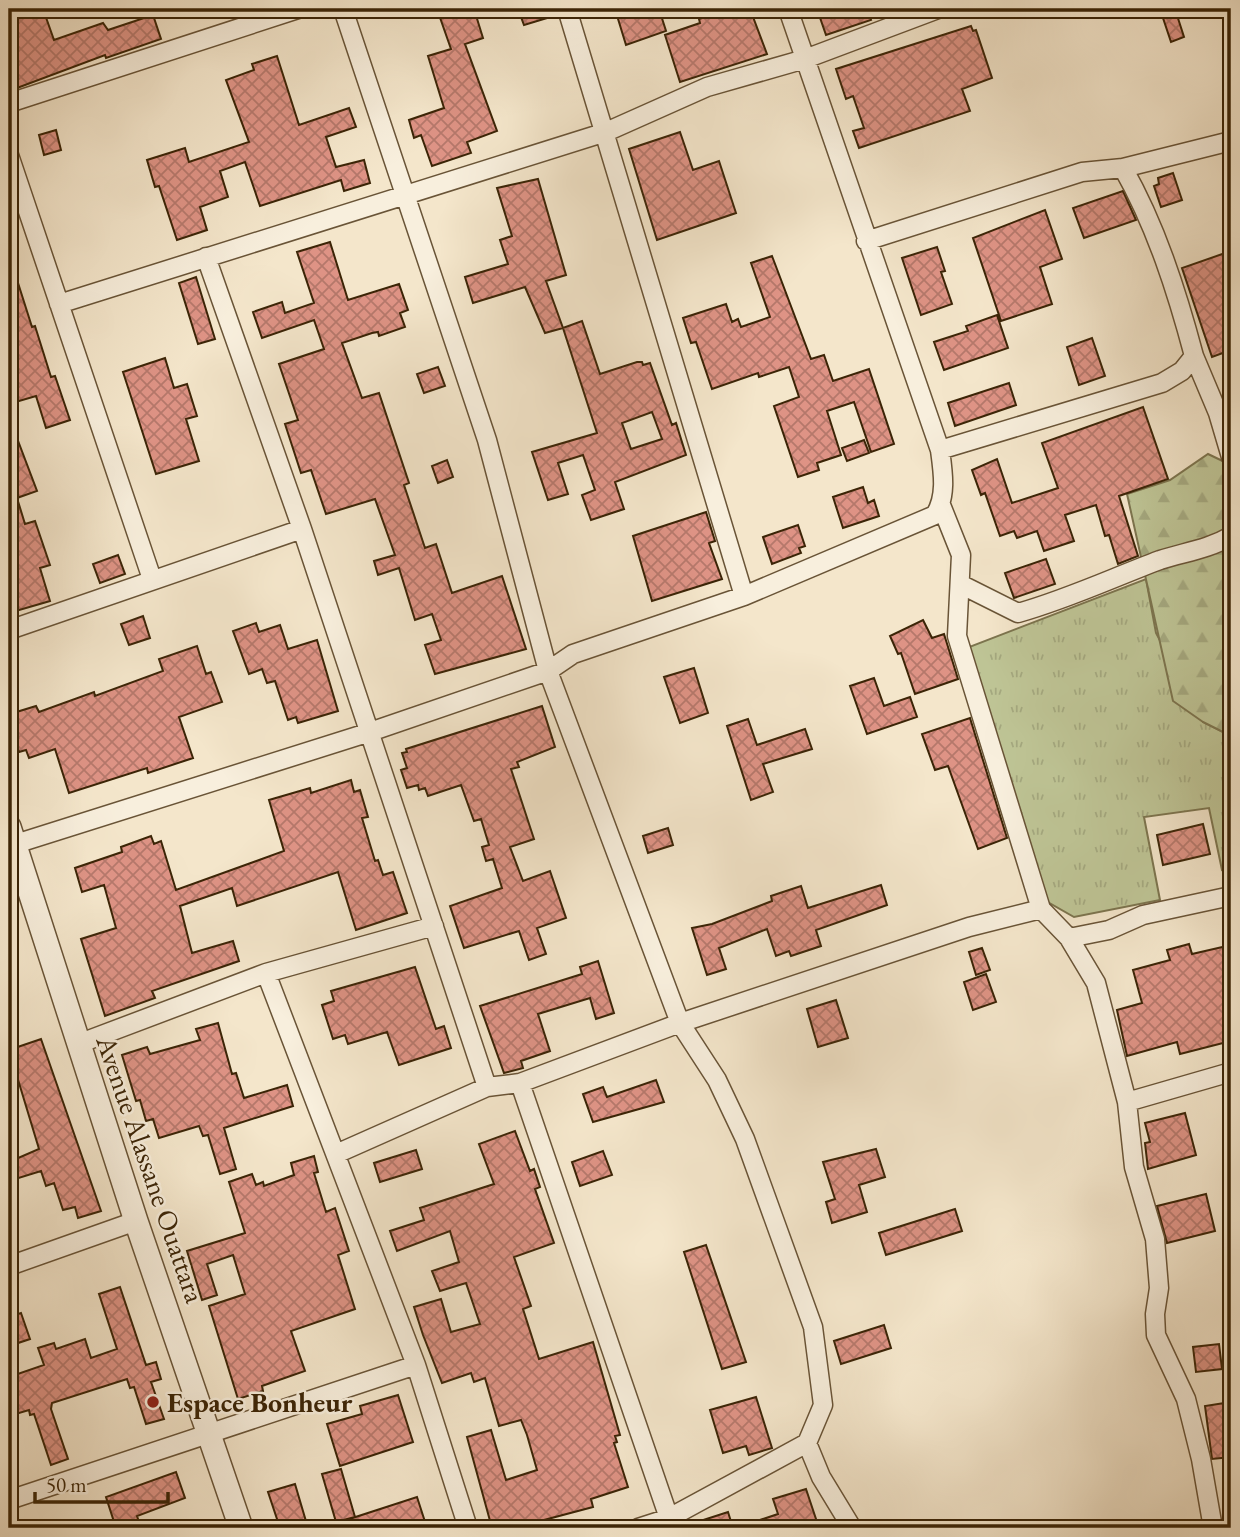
<svg xmlns="http://www.w3.org/2000/svg" width="1240" height="1537" font-family="'EB Garamond',serif">
<defs>
<pattern id="grass-tufts" width="24" height="20" patternUnits="userSpaceOnUse" patternTransform="scale(1.75)"><rect width="24" height="20" fill="#bec495"/><path d="M3 7l-1-3M5 7V3M7 7l1-3M15 17l-1-3M17 17v-4M19 17l1-3" fill="none" stroke="#a4a87f"/></pattern>
<pattern id="forest-firs" width="22" height="20" patternUnits="userSpaceOnUse" patternTransform="scale(1.75)"><rect width="22" height="20" fill="#bec495"/><path d="M5 1l3.5 6h-7zM16 11l3.5 6h-7z" fill="#a4a87f"/></pattern>
<pattern id="building-cross-hatch" width="8" height="8" patternUnits="userSpaceOnUse" patternTransform="scale(1.75)"><rect width="8" height="8" fill="#de9385"/><path d="M0 0l8 8M0 8l8-8" fill="none" stroke="#b5786b"/></pattern>
</defs>
<rect width="100%" height="100%" fill="#f4e6cb"/>
<filter id="stains"><feTurbulence type="fractalNoise" baseFrequency=".00286" numOctaves="4"/><feColorMatrix values="0 0 0 0 .2 0 0 0 0 .09 0 0 0 0 .02 0 0 0 .5 -.17"/></filter>
<radialGradient id="worn" r=".72"><stop offset=".6" stop-color="#630" stop-opacity="0"/><stop offset="1" stop-color="#630" stop-opacity=".3"/></radialGradient>
<path fill="url(#grass-tufts)" stroke="#7c744e" stroke-width="2" d="M1146,579l10,54 47,89 28,14v132l-9,2 -13,-62 -65,9 16,83 -86,17 -28,-16 -82,-252z"/>
<path fill="url(#forest-firs)" stroke="#7c744e" stroke-width="2" d="M1208,454l23,11v271l-28,-14 -30,-21 -46,-207 43,-14z"/>
<path fill="url(#building-cross-hatch)" stroke="#3b2406" stroke-width="2" fill-rule="evenodd" d="M9,9h34l11,31 49,-17 5,7 45,-15 8,24 -55,19 -1,-3 -96,36z
M437,9h37l9,29 -18,6 32,87 -30,11 4,11 -39,13 -11,-31 -7,3 -5,-18 35,-12 -16,-52 23,-7z
M518,9h38l1,6 -33,10z
M615,9h44l7,22 -40,14z
M729,9h21l17,45 -87,28 -15,-47 35,-12 -1,-4z
M817,9h50l4,11 -45,15z
M1160,9h15l9,28 -13,5z
M971,26l2,5 3,-1 16,48 -30,11 8,22 -111,37 -6,-17 11,-3 -11,-32 -7,3 -10,-30z
M277,56l22,69 50,-17 7,19 -30,10 10,30 28,-7 6,23 -26,8 -3,-11 -81,26 -15,-44 -25,9 8,26 -28,10 7,23 -30,10 -18,-54 -4,1 -8,-27 38,-12 4,14 60,-20 -23,-62 28,-10 -2,-6z
M56,130l5,20 -17,5 -5,-20z
M680,132l13,38 26,-9 17,52 -79,27 -28,-91z
M1173,173l9,27 -21,7 -7,-21 5,-2 -1,-6z
M538,179l28,96 -20,6 17,47 19,-7 18,53 37,-12h5l1,3 7,-2 22,62 4,-2 10,32 -71,27 9,27 -33,11 -9,-25 13,-5 -12,-35 -25,8 10,31 -20,6 -16,-48 65,-19 -34,-105 -18,5 -20,-46 -52,16 -8,-26 43,-13 -8,-24 12,-4 -15,-48zM652,412l10,27 -31,10 -9,-26z
M1123,191l13,29 -52,18 -11,-30z
M1045,210l17,49 -22,8 12,37 -51,17 -28,-83z
M330,242l18,58 51,-16 9,26 -8,3 5,14 -26,9 -1,-4 -6,1 -30,10 20,55 17,-5 30,90 -5,2 21,63 11,-4 16,49 50,-17 24,73 -91,25 -10,-29 16,-5 -9,-26 -17,6 -16,-52 -21,7 -4,-14 21,-6 -20,-56 -49,15 -15,-44 -10,3 -16,-49 13,-4 -19,-56 45,-15 -10,-29 -52,18 -9,-26 29,-10 3,11 29,-10 -17,-51z
M937,247l8,24 -4,1 11,32 -31,11 -19,-57z
M1231,251v99l-19,7 -30,-89z
M772,256l39,103 13,-4 9,26 36,-12 25,75 -23,8 -17,-50 -27,9 14,44 -24,8 2,7 -21,7 -24,-71 25,-9 -10,-30 -30,10 -1,-4 -46,16 -16,-47 -5,1 -8,-25 43,-14 6,18 6,-3 3,8 29,-10 -19,-54z
M12,264l20,63 3,-1 16,51 4,-1 15,44 -24,8 -10,-32 -27,8v-139z
M196,277l19,62 -17,5 -19,-61z
M997,315l11,33 -64,22 -10,-28 34,-11 -2,-5z
M1092,338l13,38 -26,9 -12,-38z
M165,358l9,30 13,-4 10,32 -11,3 13,42 -43,13 -33,-102z
M438,367l7,19 -21,7 -7,-19z
M1009,383l7,22 -61,21 -7,-23z
M1143,407l25,72 -49,17 19,60 -20,8 -9,-29 -4,1 -9,-31 -31,10 9,26 -30,10 -7,-20 -20,7 -3,-7 -14,5 -15,-43 -4,2 -9,-25 25,-11 15,44 46,-15 -16,-45z
M9,417l28,74 -20,7 8,26 10,-3 15,44 -10,3 10,33 -41,12v-55l6,-1 -6,-20z
M864,440l5,13 -22,8 -5,-13z
M447,460l6,17 -15,6 -6,-17z
M863,487l5,16 6,-3 5,16 -36,12 -10,-31z
M706,512l9,29 -6,2 13,36 -70,22 -19,-65z
M798,525l7,21 -6,2 2,5 -29,11 -9,-27z
M118,555l7,19 -25,9 -7,-19z
M1046,559l9,25 -41,14 -9,-25z
M143,616l7,22 -21,7 -8,-21z
M923,620l9,18 12,-4 14,45 -43,15 -14,-41 -3,1 -8,-18z
M256,623l3,9 21,-7 8,24 29,-9 21,71 -40,12 -2,-6 -8,3 -13,-39 -8,2 -5,-14 -13,5 -16,-43z
M197,646l9,28 5,-2 11,30 -43,15 14,41 -45,15 -1,-5 -78,25 -14,-44 -26,9 -3,-8 -7,2 -5,-13 4,-1 -8,-24 26,-8 3,6 55,-20 1,4 68,-25 -4,-12z
M694,668l14,45 -28,10 -16,-46z
M874,678l10,28 26,-9 7,20 -50,17 -17,-48z
M542,706l13,41 -38,15 2,5 -8,2 23,70 -24,8 13,34 27,-10 16,47 -29,10 9,26 -17,6 -10,-29 -55,17 -14,-42 52,-18 -9,-29 -7,2 -4,-14 7,-2 -8,-26 -7,2 -13,-36 -33,11 -3,-8 -6,2 -1,-5 -11,3 -6,-18 6,-2 -5,-15 5,-1 -1,-3z
M970,718l37,120 -29,11 -30,-83 -13,4 -13,-36z
M748,719l9,26 48,-16 7,20 -49,15 10,28 -22,8 -24,-74z
M351,780l3,12 6,-2 8,27 -6,1 13,43 3,-1 5,15 10,-3 14,41 -51,17 -18,-58 -101,34 -5,-18 -52,18 12,47 41,-12 6,20 -87,30 3,7 -50,18 -24,-77 35,-11 -12,-43 -22,7 -7,-24 47,-16 -1,-5 30,-11 3,8 7,-3 15,49 108,-39 -15,-51 41,-12 1,5z
M1203,824l7,30 -47,11 -6,-30z
M668,828l5,17 -25,8 -5,-17z
M881,885l6,20 -71,25 5,16 -30,10 -2,-5 -13,5 -9,-27 -48,19 7,21 -19,6 -15,-47 20,-4 60,-23 -1,-5 30,-10 7,22z
M1189,944l3,10 39,-9v96l-51,13 -3,-12 -50,14 -10,-46 25,-7 -9,-33 37,-10 -3,-10z
M982,948l8,22 -14,5 -7,-23z
M598,961l16,52 -18,6 -6,-21 -52,16 12,37 -29,10 2,7 -19,5 -24,-67 102,-32 -2,-7z
M415,967l21,62 8,-3 7,22 -52,17 -12,-33 -39,12 -3,-9 -12,4 -11,-34 12,-4 -3,-10z
M986,974l10,28 -23,8 -9,-28z
M836,1000l12,38 -30,9 -11,-38z
M218,1023l14,51 4,-1 8,25 43,-13 6,21 -69,22 12,41 -16,5 -12,-39 -5,1 -4,-10 -40,12 -6,-19 -7,2 -6,-21 -4,1 -14,-46 25,-8 3,7 50,-14 -4,-11z
M41,1039l60,172 -23,7 -3,-11 -12,3 -9,-27 -8,3 -5,-15 -32,10v-19l30,-13 -30,-99z
M656,1080l8,22 -71,20 -10,-28 20,-7 4,10z
M1185,1113l11,42 -48,14 -3,-26 5,-1 -5,-19z
M515,1131l15,40 4,-2 6,18 -5,2 19,54 -40,14 17,49 -8,3 16,50 54,-17 27,93 -5,1 2,6 -3,1 14,44 -37,12 2,8 -64,17 2,4h-39l-25,-91 24,-7 15,50 31,-10 -10,-35 -6,-15 -22,6 -14,-48 -11,4 -3,-9 -29,10 -19,-48 -9,-28 27,-8 10,33 29,-8 -14,-41 -26,8 -8,-20 27,-9 -9,-31 -53,20 -7,-20 34,-11 -4,-12 74,-24 -15,-40z
M876,1149l9,28 -26,8 8,27 -35,11 -6,-21 9,-3 -12,-37z
M416,1150l6,19 -42,13 -6,-19z
M603,1151l9,24 -32,11 -8,-24z
M314,1156l4,16 -4,1 12,39 9,-4 14,43 -11,4 17,54 -64,22 14,40 -43,15 1,5 -25,8 -29,-93 36,-12 -12,-39 -26,9 10,31 -15,5 -15,-49 58,-18 -16,-51 23,-8 4,11 7,-3 1,4 30,-11 -3,-12z
M1206,1194l9,37 -48,12 -10,-37z
M955,1209l7,22 -76,24 -7,-22z
M706,1245l40,117 -24,7 -38,-117z
M120,1287l26,78 10,-3 5,17 -10,3 13,37 -18,5 -12,-37 -4,1 -3,-9 -75,24 -1,6 17,50 -17,6 -17,-51 -4,1 -1,-5 -20,6v-39l35,-12 -6,-17 16,-5 2,6 29,-10 6,19 26,-9 -18,-55z
M21,1313l9,26 -21,7v-29z
M884,1325l7,23 -50,16 -7,-23z
M1219,1344l3,25 -26,3 -3,-25z
M398,1395l15,47 -73,24 -13,-42 35,-10 -2,-8z
M756,1397l16,51 -23,7 -3,-9 -23,7 -13,-43z
M1231,1402v55l-19,2 -7,-53z
M341,1469l14,48 -19,5 -14,-48z
M176,1472l9,26 -48,18 3,9 -24,3 -10,-31z
M295,1484l13,44h-28l-12,-36z
M806,1489l13,39h-74v-3l33,-11 -5,-15z
M417,1497l10,31h-95l-1,-3z
M728,1512l5,16h-44l-1,-3z"/>
<g fill="none" stroke-linecap="round" stroke-linejoin="round">
<g stroke="#695437" stroke-width="21">
<path id="minor" d="M343,9l144,431 61,231 132,352 37,57 28,59 68,188 10,78 -16,38 -138,75 -31,10
M567,9l177,587
M9,103l289,-94
M9,155l143,424
M1123,168l108,-27
M866,241l216,-69 41,-4c33,58 54,124 71,188l-12,15 -20,12 -222,67
M206,257l96,272 185,558
M59,304l547,-172 101,-45 98,-28 133,-50
M1194,356l24,57 13,44
M941,505l20,50 -4,81 84,273
M962,585l56,28c50,-14 94,-35 142,-53 25,-8 49,-11 71,-24
M9,630l293,-101
M9,846l358,-113 181,-62 25,-17 171,-58 191,-81c12,-19 8,-43 5,-65l-152,-441
M1069,938l40,-8 34,-15 88,-19
M266,973l150,392 52,163
M78,1044l188,-71 168,-47
M520,1083l152,444
M1127,1102l104,-30
M336,1154l151,-67 33,-4 160,-60 289,-96 72,-18 28,29 27,45 31,119 7,65 21,72 4,49 -4,26 1,21 30,64 15,60 12,69
M9,1266l127,-45
M807,1443l14,34 31,51
M9,1500l407,-135"/>
</g>
<g stroke="#695437" stroke-width="26">
<path id="tertiary" d="M9,827l127,394 105,307"/>
</g>
<use href="#minor" stroke="#f8efdd" stroke-width="18"/>
<use href="#tertiary" stroke="#f8efdd" stroke-width="23"/>
</g>
<circle fill="#8f2418" stroke="#f8efdd" stroke-width="2.5" cx="153" cy="1402" r="7"/>
<g text-anchor="middle" stroke-width="5" stroke-linejoin="round" paint-order="stroke">
<g font-size="28" fill="#3b2406" stroke="#f8efdd">
<text transform="translate(151 1169) rotate(71)" y="10">Avenue Alassane Ouattara</text>
</g>
<g font-size="28" font-weight="bold" fill="#3b2406" stroke="#f8efdd" text-anchor="start">
<text x="167" y="1412">Espace Bonheur</text>
</g>
</g>
<rect width="1240" height="1537" fill="none" stroke="#f4e6cb" stroke-width="35"/>
<rect x="10" y="10" width="1219" height="1516" fill="none" stroke="#3b2406" stroke-width="3.5"/>
<rect x="18" y="18" width="1205" height="1502" fill="none" stroke="#3b2406" stroke-width="2"/>
<path d="M35 1492v10h133v-10" fill="none" stroke="#3b2406" stroke-width="3.5"/>
<text x="46" y="1492" font-size="21" fill="#3b2406" stroke="#f8efdd" stroke-width="5" paint-order="stroke">50 m</text>
<rect width="100%" height="100%" filter="url(#stains)"/>
<rect width="100%" height="100%" fill="url(#worn)"/>
</svg>
